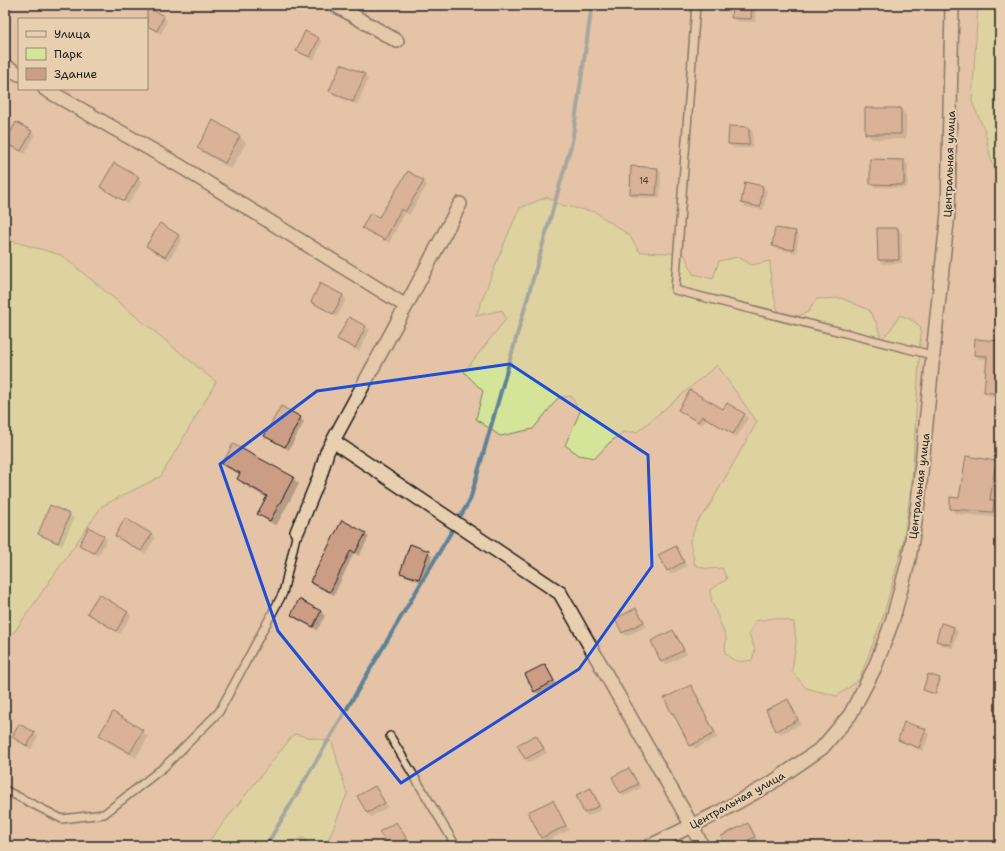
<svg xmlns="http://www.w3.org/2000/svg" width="1005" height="851" font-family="'Shantell Sans',sans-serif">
<rect width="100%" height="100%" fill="#e4c3a6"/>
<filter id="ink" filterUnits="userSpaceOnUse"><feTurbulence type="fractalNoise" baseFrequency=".025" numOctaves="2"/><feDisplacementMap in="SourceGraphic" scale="8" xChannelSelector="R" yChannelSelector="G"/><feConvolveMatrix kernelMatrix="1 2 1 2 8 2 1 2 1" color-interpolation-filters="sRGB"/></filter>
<g filter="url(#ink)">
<path fill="#d4e599" stroke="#78805a" d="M978,5h22v163l-8,-4 -7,-33 -13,-29z
M547,197l14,8 34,7 34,23 11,17 29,1 16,2 8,19 20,5 6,-18 19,-4 14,8 18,-4 1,21 6,27 11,11 20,-8 9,-13 24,-1 28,12 8,14 4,16 10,-11 9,-14 12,5 9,7 -9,154 -9,63 -20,73 -24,63 -22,16 -31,-8 -14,-17 4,-28 -2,-21 -19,-4 -20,3 -6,13 6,16 -3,10c-13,2 -17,3 -27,-7l1,-16 -14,-35 -2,-12 17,-11 -5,-11 -15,1 -12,-4 -5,-23 7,-21 10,-11 50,-88 -40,-57 -80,67h-14l-14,11 -14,15 -16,-3 -14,-10 15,-33 -9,-16 -13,2 -25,31 -33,7 -24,-17 7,-28 -19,-19 42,-53 -4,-9 -26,6c14,-36 27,-73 44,-108z
M5,239l56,16 155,127 -55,94 -59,30 -92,132 -5,-3z
M294,734l38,8 15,52 -21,52h-121z"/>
<path fill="#0003" d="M733,5h23l-1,17 -19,-1 -4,-4z
M150,10l14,7 3,4 -6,13 -14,-7v-8h-2z
M318,39l4,3 -8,18 -13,-6 -4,-4z
M364,75l4,4 -11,26 -23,-10 -4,-4z
M900,109l6,6v24h-34l-6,-6z
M749,128l4,4 -1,16h-19l-4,-4z
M31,132l4,3 -10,19 -15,-8 -4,-4z
M240,137l6,6 -15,26 -27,-16 -6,-6z
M904,161l4,4 -1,23 -32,-1 -4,-4z
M657,169l4,3 -1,26 -26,-1 -3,-4z
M138,178l4,4 -14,22 -23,-13 -4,-4z
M423,182l4,3 -18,30 -4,-3 -16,31 -22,-11 -3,-4 16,-9z
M746,184l17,3 4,4 -4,19 -17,-3 -4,-4z
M898,229l4,4v30l-20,1 -3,-4z
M795,232l4,4 -3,17 -19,-4 -4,-3z
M178,235l4,4 -13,21 -18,-10 -4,-4z
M342,295l4,4 -9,18 -21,-12 -4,-4z
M350,318l16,9 4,3 -11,21 -17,-8 -3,-4z
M1000,342v55l-11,-1 -4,-4 3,-33h-9l-4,-4z
M679,410l45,1 20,3 4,4 -11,19 -31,-18 -4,6 -19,-11z
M300,418l4,4 -15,28 -20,-11 -4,-3z
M996,462l4,4v8l-5,29 4,3 -1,11 -42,-3 -5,-6z
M223,463l70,15 6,6 -23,42 -11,-7 -6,-6 8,-15 -23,-13 -6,-6 2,-4 -11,-6z
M51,507l19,8 4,4 -12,27 -19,-9 -4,-4z
M151,534l4,4 -10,16 -25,-14 -4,-4z
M365,534l4,3 -10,19 -5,-3 -20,42 -19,-9 -4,-4z
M104,537l3,3 -9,16 -14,-8 -4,-4z
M675,547l4,4 8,15 -16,8 -4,-4z
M428,552l4,4 -9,27 -18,-7 -4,-3z
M300,601l21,11 4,4 -8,14 -21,-11 -3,-4z
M636,609l4,4 7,13 -20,10 -4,-3 -7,-14z
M127,612l4,4 -11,18 -28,-17 -4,-4z
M941,625l13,3 4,4 -5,16 -12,-3 -4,-4z
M673,631l4,4 10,19 -21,11 -4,-4z
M545,665l3,4 9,16 -18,10 -4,-4z
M939,679l2,2 -5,14 -11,-4 -1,-2z
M691,686l3,4 8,14 -1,1 17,32 -23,12 -4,-4 -15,-28 -3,-4 -8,-14z
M788,701l3,3 10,20 -20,10 -4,-4 -10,-19z
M925,730l4,4 -6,17 -20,-8 -4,-3z
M142,731l6,6 -12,21 -30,-17 -6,-6z
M34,733l4,3 -7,13 -14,-8 -4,-4z
M536,736l4,4 7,13 -18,9 -3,-3z
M629,769l4,4 8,15 -17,8 -3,-3z
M375,787l4,4 9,16 -17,10 -4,-4z
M591,789l4,4 7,17 -14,6 -4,-3z
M553,801l3,4 13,25 -23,11 -4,-4z
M396,823l4,4 10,16 -5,3h-16z
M748,824l4,4 6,13 -11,5h-21z
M303,836l4,4 3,6h-24z"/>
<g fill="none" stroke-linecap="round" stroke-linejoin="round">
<path stroke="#5f8298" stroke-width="4" d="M266,846l204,-346 102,-358 20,-137"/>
</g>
<path fill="#cc9d85" stroke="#1c1c1c" d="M732,5h20l-1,14 -20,-1z
M147,7l17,9 -7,15 -10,-5z
M305,31l14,7 -9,19 -14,-6z
M341,64l24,10 -12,28 -24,-11z
M865,108h36v26h-36z
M213,120l27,16 -15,27 -28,-15z
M16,122l16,9 -11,20 -16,-8z
M729,126l20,1v18l-21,-1z
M870,159l34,1v25l-34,-1z
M114,163l25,14 -15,24 -24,-14z
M631,166l27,2 -2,27 -26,-1z
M408,171l16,10 -19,31 -4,-3 -16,31 -23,-12 8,-15 9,4z
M745,182l18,4 -3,21 -19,-4z
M160,223l19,12 -14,22 -19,-11z
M775,228l21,3 -3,19 -21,-4z
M877,228h21l1,32h-21z
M320,283l23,12 -10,19 -22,-12z
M349,317l17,9 -11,22 -18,-9z
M975,339l25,2v53l-16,-2 3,-36 -13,-1z
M690,390l33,19 4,-6 18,11 -12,20 -31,-18 -4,6 -20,-12z
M281,406l20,11 -16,30 -21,-11z
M233,444l61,33 -24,44 -13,-7 10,-18 -30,-17 3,-6 -18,-9z
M966,456l30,5 -6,39h4l-1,12 -43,-3v-12l9,1z
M50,505l20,9 -12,29 -20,-9z
M125,518l27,16 -11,17 -26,-15z
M342,520l24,13 -11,20 -4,-3 -21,42 -20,-10z
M89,527l15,9 -10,17 -15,-8z
M410,544l19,7 -10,28 -19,-6z
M676,546l8,16 -17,9 -9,-16z
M99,594l29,18 -12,19 -29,-18z
M299,599l22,12 -8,16 -22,-12z
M636,608l8,14 -22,11 -7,-14z
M941,623l13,4 -4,18 -14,-4z
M673,630l11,20 -23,12 -10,-21z
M545,664l9,17 -20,11 -9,-18z
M928,674l12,4 -5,16 -12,-4z
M691,685l8,15 -1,1 17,32 -25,13 -17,-33 -1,1 -8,-16z
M788,699l10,21 -22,11 -10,-21z
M113,712l30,18 -13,23 -31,-18z
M904,722l22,7 -7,19 -21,-8z
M19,724l16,8 -8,14 -15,-9z
M536,735l8,14 -19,10 -8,-14z
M629,768l9,16 -18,9 -8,-16z
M375,786l10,17 -18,10 -10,-17z
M591,788l8,18 -15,7 -8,-18z
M553,800l13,26 -25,12 -13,-26z
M396,822l11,17 -11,7h-8l-9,-14z
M748,823l7,14 -19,9h-11l-4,-10z"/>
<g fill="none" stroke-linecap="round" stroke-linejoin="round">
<g stroke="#1c1c1c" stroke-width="10">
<path id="service" d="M696,5l-21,285 257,65
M390,736l66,110
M5,790l57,29 42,-5 60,-47 55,-55 64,-119 14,-61"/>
</g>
<g stroke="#1c1c1c" stroke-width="16">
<path id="minor" d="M335,5l62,36
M5,66l14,8
M45,89l135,77 226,140
M333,441l227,152 132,233 10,20
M297,532l23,-56 7,-24 79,-146 54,-102
M650,846l68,-33 52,-29 52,-36 28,-33 25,-48 17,-45 17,-63 9,-56 18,-178 12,-112 4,-208"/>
</g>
<use href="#service" stroke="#e8cfb0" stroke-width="7"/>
<use href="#minor" stroke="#e8cfb0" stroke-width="13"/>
</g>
</g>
<path d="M0 0H1005V851H0ZM510,364l138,91 4,111 -73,103 -178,114 -123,-152 -58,-167 97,-73z" fill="#e4c3a6" fill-opacity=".55" fill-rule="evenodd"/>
<path fill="none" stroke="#1d4ed8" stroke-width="3" stroke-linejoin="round" d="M510,364l138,91 4,111 -73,103 -178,114 -123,-152 -58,-167 97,-73z"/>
<g text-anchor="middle" stroke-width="4" stroke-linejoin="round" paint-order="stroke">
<g font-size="9" fill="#483c36">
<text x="644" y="184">14</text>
</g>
<g font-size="11" fill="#1c1c1c" stroke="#e8cfb0">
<text transform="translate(949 164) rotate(-88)" y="4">Центральная улица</text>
<text transform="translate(919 486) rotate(-83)" y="4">Центральная улица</text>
<text transform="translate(737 800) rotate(-29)" y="4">Центральная улица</text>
</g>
</g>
<rect width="1005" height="851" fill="none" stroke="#e8cfb0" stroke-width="20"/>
<rect x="10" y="10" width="985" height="831" fill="none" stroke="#1c1c1c" stroke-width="1.5" filter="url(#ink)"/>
<rect x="18" y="18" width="130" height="72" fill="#e8cfb0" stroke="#968775"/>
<rect x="26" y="31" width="20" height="6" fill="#e8cfb0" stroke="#968775"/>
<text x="54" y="38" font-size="12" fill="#1c1c1c">Улица</text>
<rect x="26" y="48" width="20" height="12" fill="#d4e599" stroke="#968775"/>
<text x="54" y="58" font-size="12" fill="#1c1c1c">Парк</text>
<rect x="26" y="68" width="20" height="12" fill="#cc9d85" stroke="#968775"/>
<text x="54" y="78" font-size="12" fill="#1c1c1c">Здание</text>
</svg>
